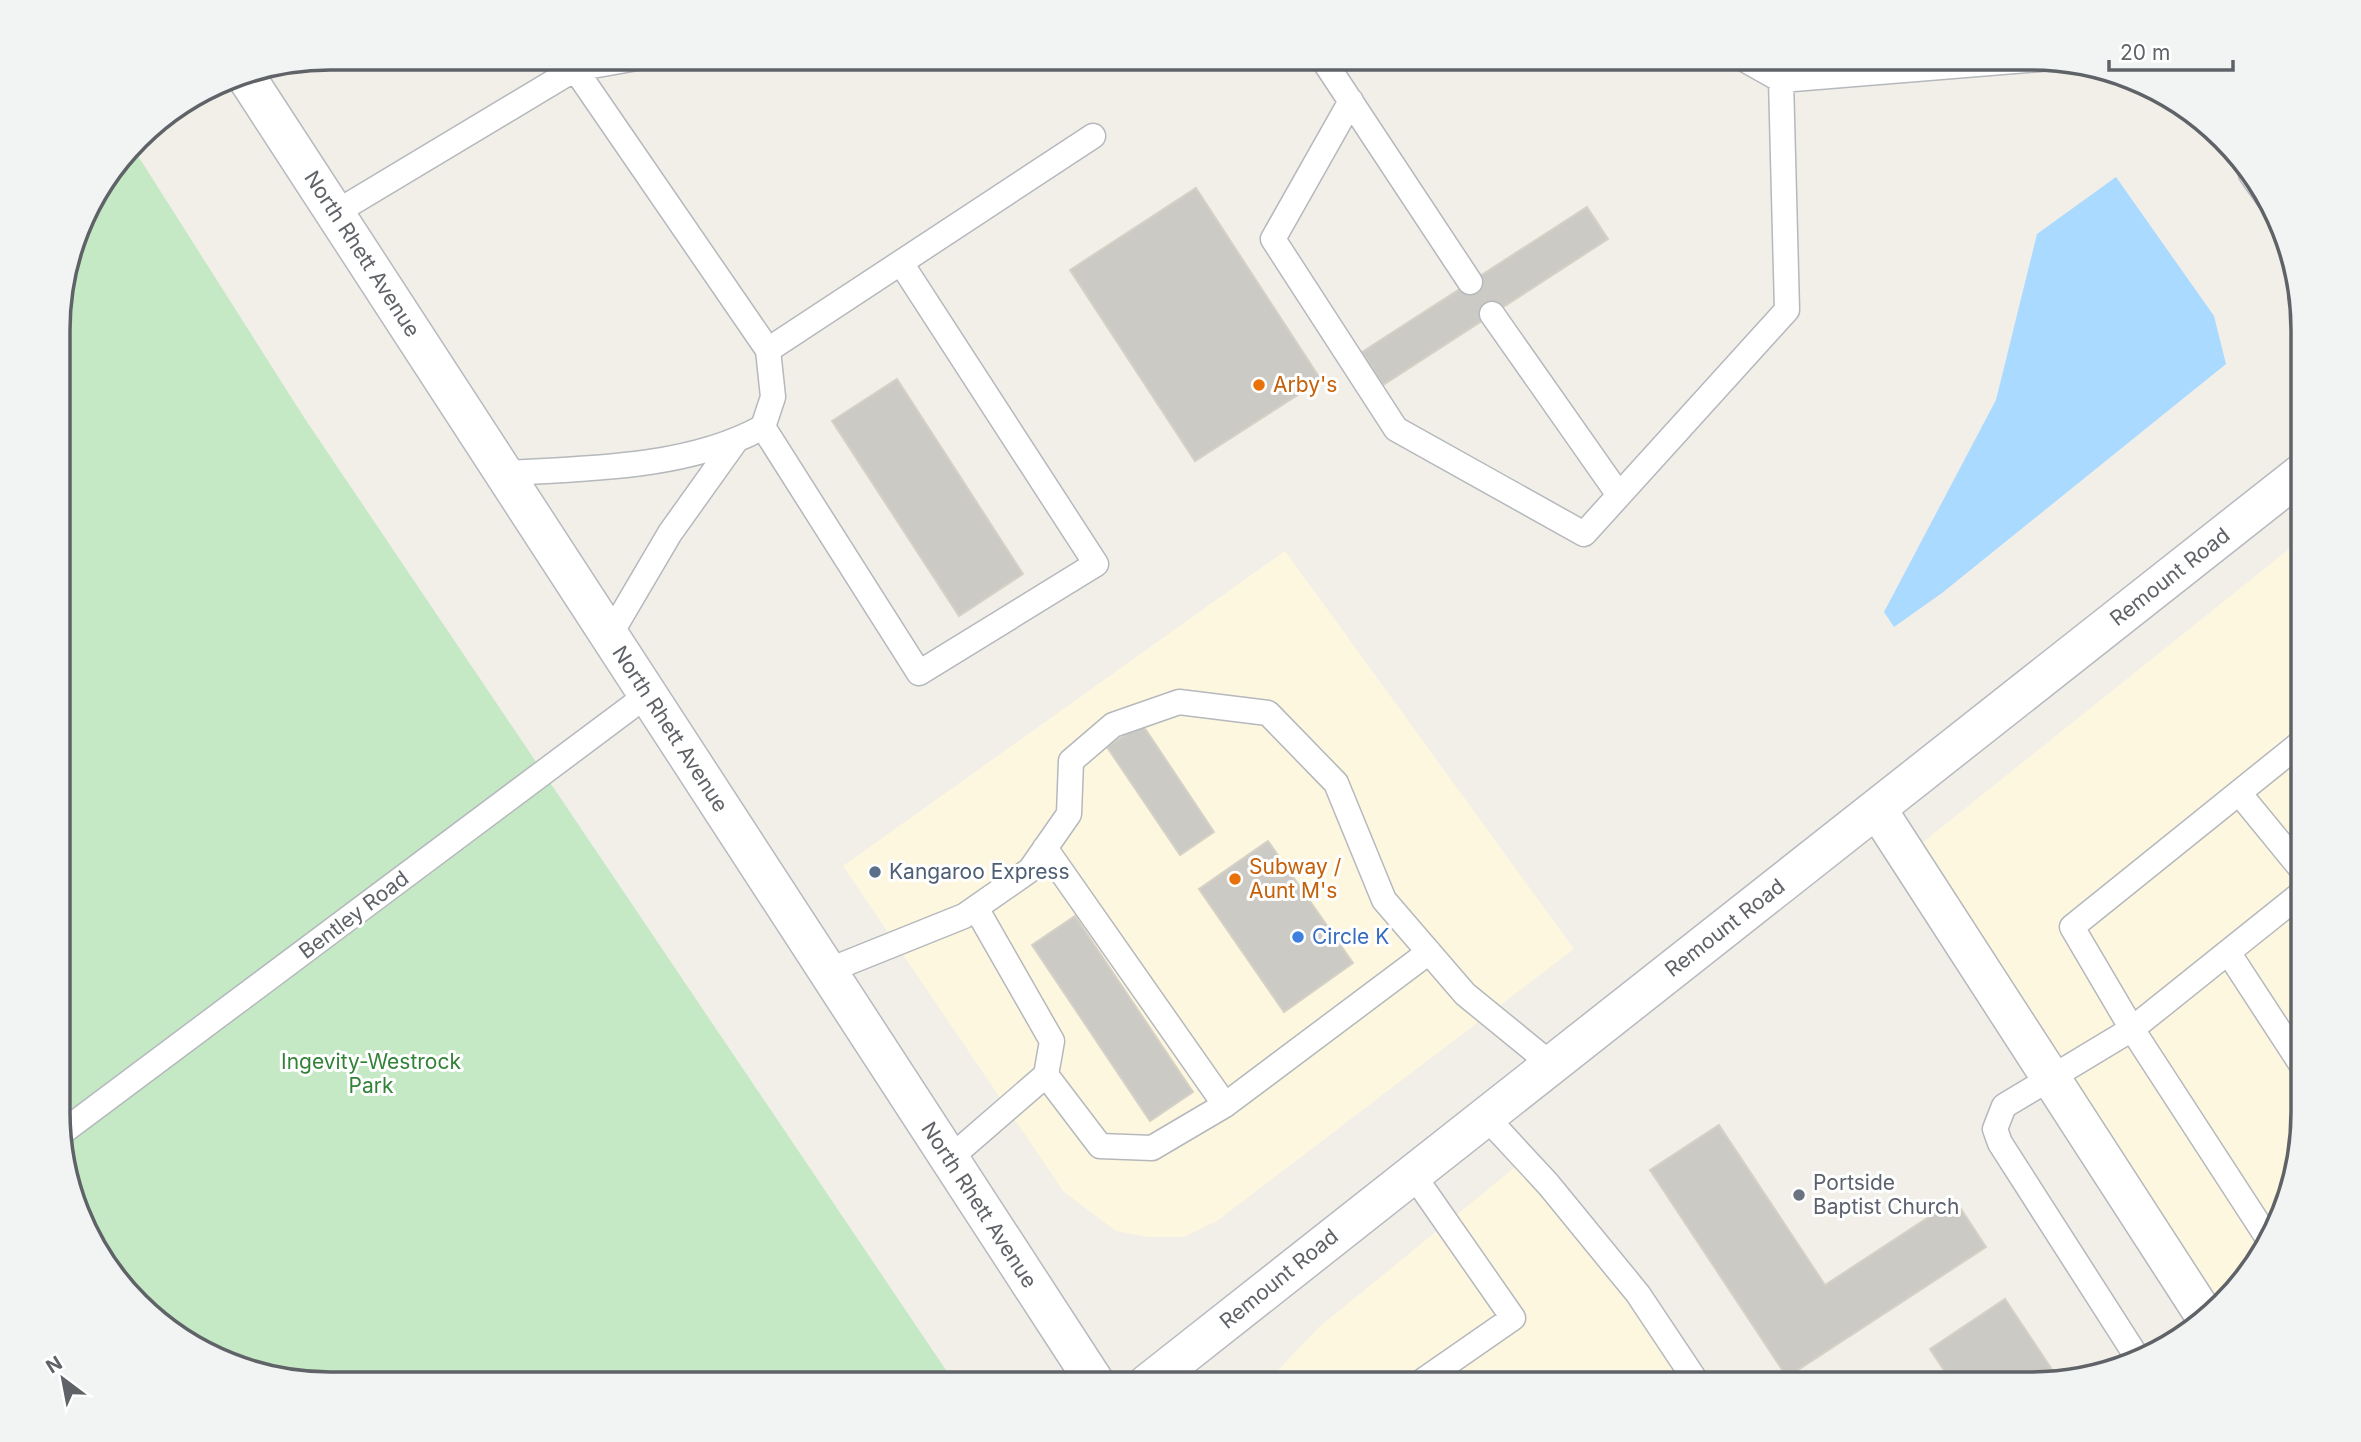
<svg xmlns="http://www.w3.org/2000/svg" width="2361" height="1442" font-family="Inter,sans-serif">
<rect width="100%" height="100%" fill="#f1efe8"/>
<path fill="#fef7e0" d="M2303,538v591l-36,119 -44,57 -17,13 -299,-463z
M1285,551l289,398 -357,272 -34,16h-35l-32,-6 -52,-39 -221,-326z
M1525,1159l179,225h-439l53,-56z"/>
<path fill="#c5e8c5" d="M133,148l172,271 649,963 -2,2h-622l-71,-9 -65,-27 -91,-85 -43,-116v-852l26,-86z"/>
<path fill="#aadaff" d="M2116,177l98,139 12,48 -284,229 -48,34 -10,-15 112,-212 41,-166z"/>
<path fill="#cccac5" stroke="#d6d1c6" stroke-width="2" d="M1196,188l125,192 -126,81 -125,-191z
M1587,207l21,32 -225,146 -21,-33z
M897,379l126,195 -64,42 -127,-195z
M1142,724l72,108 -34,23 -73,-108z
M1268,841l85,122 -69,49 -85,-123z
M1075,916l118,176 -43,29 -118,-176z
M1719,1125l106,160 130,-85 31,47 -199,130 -137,-207z
M2005,1299l54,81 -11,4h-95l-23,-35z
M1561,1377l4,7h-15z"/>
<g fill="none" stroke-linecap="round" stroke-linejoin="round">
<g stroke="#b5b8bc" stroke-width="27">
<path id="lane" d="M1322,58l148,224
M1742,58l39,22 260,-21
M1351,101l-78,138 123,190 188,105 203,-224 -6,-230
M2251,174l17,24
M335,213l240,-144 62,-11
M1492,314l127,181
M768,350l325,-214
M763,427l156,246 177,-109 -195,-301
M504,473c82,-4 186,-5 259,-46l10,-30 -5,-47 -193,-281
M610,635l60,-102 65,-91
M2239,793l64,78
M1045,848l180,257 204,-153
M2228,952l75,115
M827,971l137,-55 66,-46 39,-56 2,-53 42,-36 66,-23 89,11 68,70 48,117 81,94 87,71
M1046,1075l54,71 52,2 73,-43
M1486,1117l62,67 90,110 60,90
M60,1134l587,-439
M949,1159l97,-84 6,-34 -76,-133
M1412,1173l101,145 -95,66
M2269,1240l-137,-211 -60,-102 231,-186
M2137,1357l-137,-214 -5,-14 9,-23 128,-77 171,-137"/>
</g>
<g stroke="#b5b8bc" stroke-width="41">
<path id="street" d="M1877,809l329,509"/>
</g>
<g stroke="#b6babf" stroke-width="41">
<path id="secondary" d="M245,75l851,1309
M1147,1384l1156,-912"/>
</g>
<use href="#lane" stroke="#fff" stroke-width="24"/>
<use href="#street" stroke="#fff" stroke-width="38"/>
<use href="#secondary" stroke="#fff" stroke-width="38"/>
</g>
<g fill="#e8710a" stroke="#fff" stroke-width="2.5">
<circle cx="1259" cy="385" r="7"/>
<circle cx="1235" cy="879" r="7"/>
</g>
<circle fill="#5c6f8a" stroke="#fff" stroke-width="2.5" cx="875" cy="872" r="7"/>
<circle fill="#3f7fe0" stroke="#fff" stroke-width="2.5" cx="1298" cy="937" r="7"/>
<circle fill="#6b7280" stroke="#fff" stroke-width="2.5" cx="1799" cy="1195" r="7"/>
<g text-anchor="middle" stroke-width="6" stroke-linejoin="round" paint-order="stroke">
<g font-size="21" fill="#5f6368" stroke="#fff">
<text transform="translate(362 254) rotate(57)" y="7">North Rhett Avenue</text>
<text transform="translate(2170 577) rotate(-38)" y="7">Remount Road</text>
<text transform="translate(670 729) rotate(57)" y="7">North Rhett Avenue</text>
<text transform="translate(354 915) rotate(-37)" y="7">Bentley Road</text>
<text transform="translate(1725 928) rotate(-38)" y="7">Remount Road</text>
<text transform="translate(979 1205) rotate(57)" y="7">North Rhett Avenue</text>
<text transform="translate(1279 1279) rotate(-39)" y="7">Remount Road</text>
</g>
<g font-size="21" fill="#c56008" stroke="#fff" text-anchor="start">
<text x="1273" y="392">Arby's</text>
<text x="1249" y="874">Subway /<tspan x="1249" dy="24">Aunt M's</tspan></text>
</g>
<g font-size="21" fill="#4e5e75" stroke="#fff" text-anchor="start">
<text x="889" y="879">Kangaroo Express</text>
</g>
<g font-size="21" fill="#366cbe" stroke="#fff" text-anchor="start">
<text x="1312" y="944">Circle K</text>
</g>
<g font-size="21" fill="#348238" stroke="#fff">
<text x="371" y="1069">Ingevity-Westrock<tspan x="371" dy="24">Park</tspan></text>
</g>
<g font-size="21" fill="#5b616d" stroke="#fff" text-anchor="start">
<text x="1813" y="1190">Portside<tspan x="1813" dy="24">Baptist Church</tspan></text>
</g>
</g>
<path d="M0 0H2361V1442H0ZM330 70H2031A260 260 0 0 1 2291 330V1112A260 260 0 0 1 2031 1372H330A260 260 0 0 1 70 1112V330A260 260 0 0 1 330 70Z" fill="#f2f3f3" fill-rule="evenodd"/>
<path fill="none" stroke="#5f6368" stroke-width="3.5" d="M330 70H2031A260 260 0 0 1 2291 330V1112A260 260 0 0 1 2031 1372H330A260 260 0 0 1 70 1112V330A260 260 0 0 1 330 70Z"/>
<g transform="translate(63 1379) rotate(328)" stroke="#ffffff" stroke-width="5" paint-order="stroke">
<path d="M0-5L12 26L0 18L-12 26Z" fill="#5f6368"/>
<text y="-10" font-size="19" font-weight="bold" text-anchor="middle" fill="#5f6368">N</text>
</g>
<path d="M2109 60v10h124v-10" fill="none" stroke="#5f6368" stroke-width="3.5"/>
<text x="2120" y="60" font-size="21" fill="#5f6368" stroke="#ffffff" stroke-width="5" paint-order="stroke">20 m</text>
</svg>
